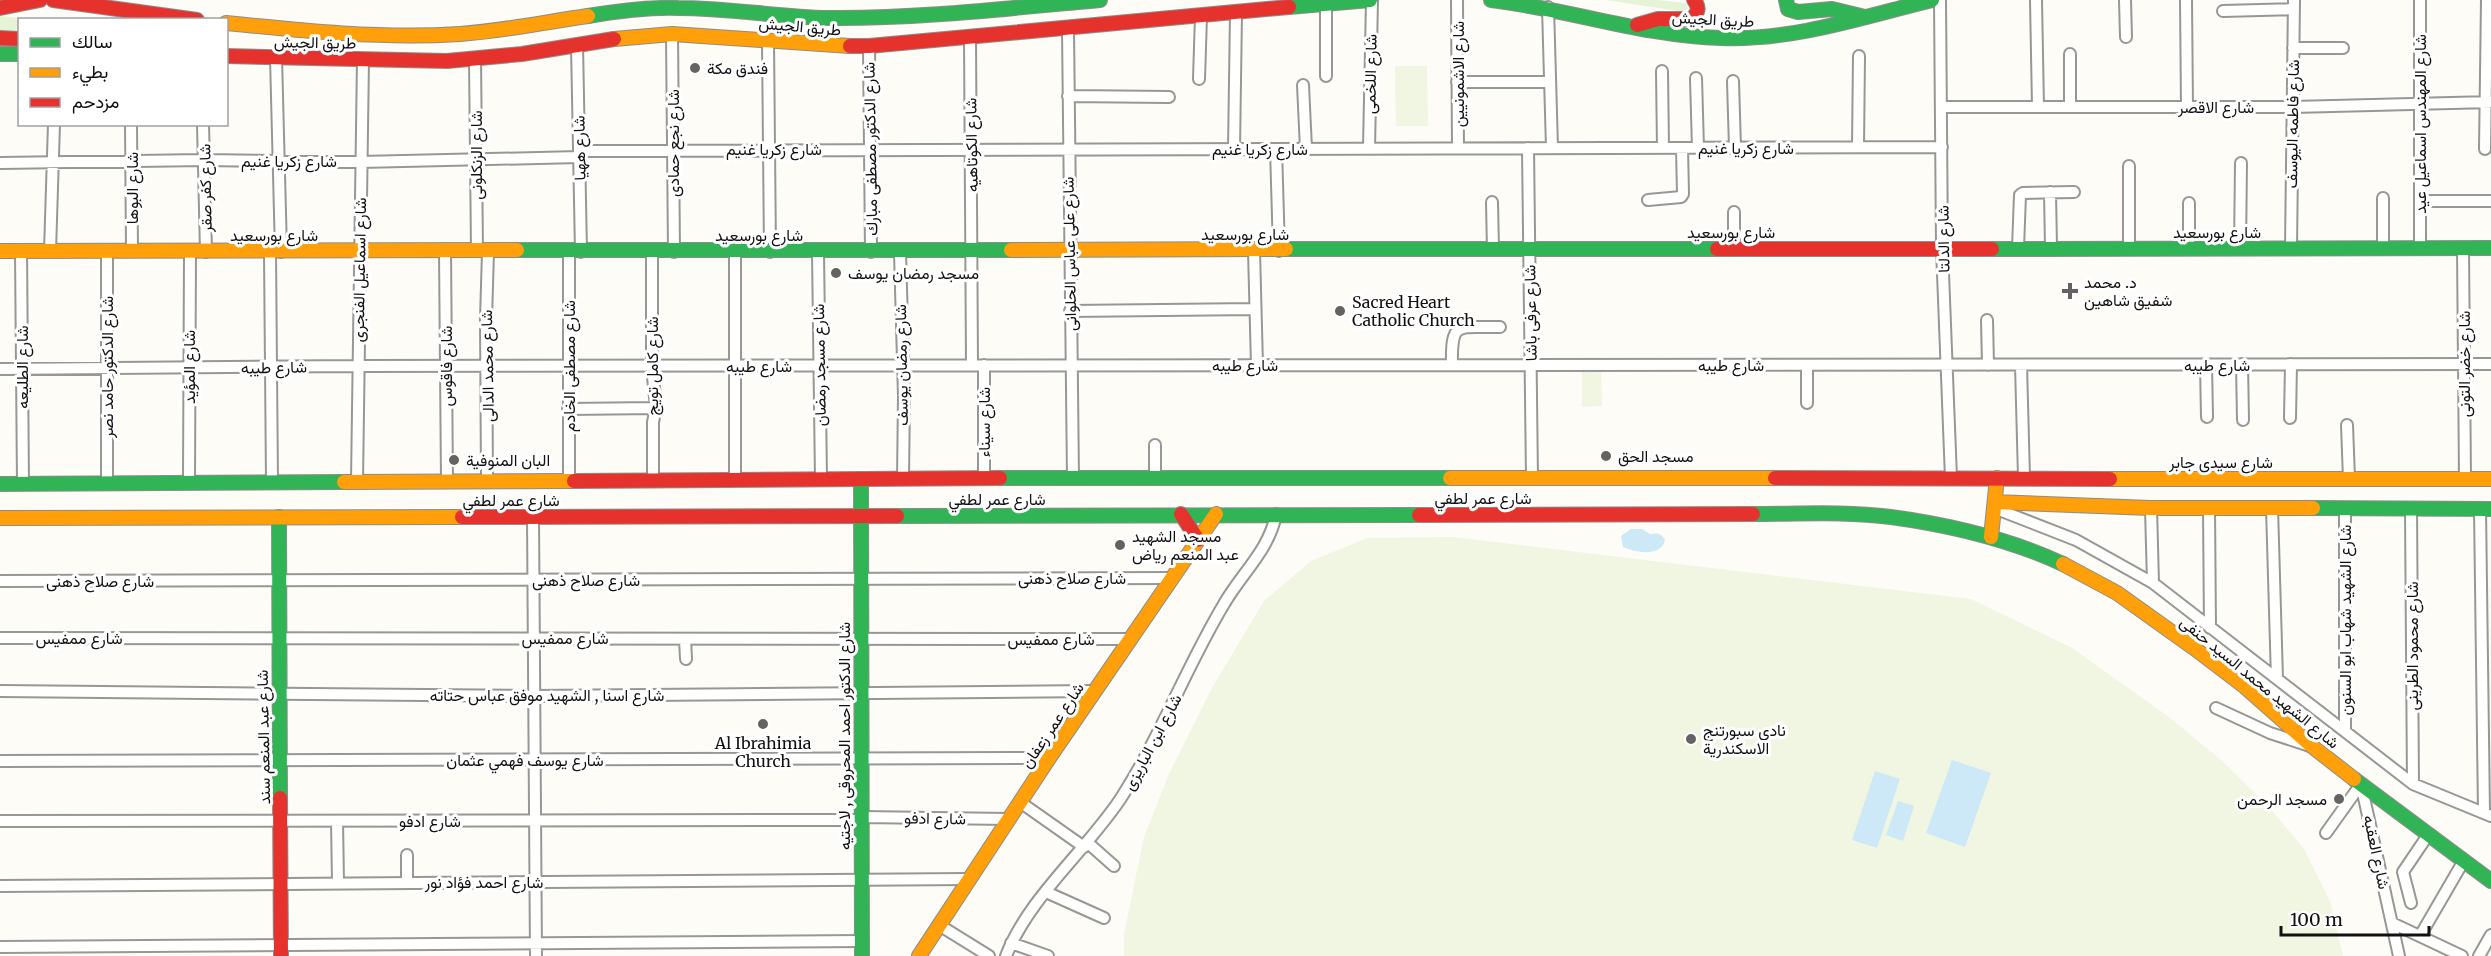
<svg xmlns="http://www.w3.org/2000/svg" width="2491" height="956" font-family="Merriweather,Vazirmatn,serif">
<rect width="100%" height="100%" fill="#fdfcf7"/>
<path fill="#e7f3d7" d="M1606,0h52l28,3 2,5 -4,4z
M0,16l33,3 -13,1 -1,10h-19z"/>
<path fill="#f0f6e1" d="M1395,66h32l1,60h-32z
M1601,369l1,37 -20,1v-37z
M1453,537l518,62 101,49 97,69 53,44 47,46 35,42 26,52 13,55h-1219v-22l20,-97 24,-61 44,-88 52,-87 47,-40 56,-23z"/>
<path fill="#cde8f7" d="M1631,529h11l8,5c7,-1 11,-1 15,6 -4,17 -28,13 -42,7l-2,-11z
M1952,760l39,13 -26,74 -39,-14z
M1875,771l25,8 -23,69 -25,-8z
M1898,801l16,5 -11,35 -17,-6z"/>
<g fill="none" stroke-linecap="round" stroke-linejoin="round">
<g stroke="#979795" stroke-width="14">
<path id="street" d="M1457,0l1,148
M1940,0l2,248 9,230
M2036,0l2,107
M2125,0l1,37
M2186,0l1,107
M2420,0v248
M1548,7l4,141
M2223,11l71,-2
M1068,29l5,449
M672,34l2,218
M970,38l2,327
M768,41l2,211
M577,45l4,207
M869,46l2,206
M2293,48h50
M2070,54v53
M276,57l5,195
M475,59l2,192
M1662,71l1,77
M1326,76v-72
M1696,78l2,70
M1199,79l2,-63
M1733,81l2,67
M1457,82h93
M1303,85l3,64
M1068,96l101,1
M1942,107h351l198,-5
M131,124l1,127
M203,124l3,128
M1858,147l1,-91
M1369,148l3,-148
M1528,148l4,331
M1234,149l2,-136
M1276,149l3,102
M2485,149l2,-149
M579,151l1363,-4
M0,163l204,-3 157,2 218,-5
M2050,192l1,56
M2383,198v50
M1648,200l33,-3 2,-3 -1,-46
M2420,201h71
M1492,202l1,48
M2189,203v45
M2018,248l2,-53 3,-2 51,-1
M2129,248v-82
M2240,248l1,-85
M2291,248l3,-248
M2463,248l2,231
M1734,249v-37
M21,251l2,232
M50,251l4,-127
M107,251v232
M1254,251l3,114
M270,252l2,230
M445,252l2,229
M569,252v228
M652,252v114l4,42 -3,14v58
M735,252v227
M818,252l3,227
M900,252l4,144 -1,83
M1070,311l185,-2
M1987,320l1,45
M2242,364l1,56
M1452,365c-1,-46 6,-37 48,-38
M2021,365l3,113
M2206,365l1,52
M0,369l358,-3 2133,-2
M1807,403v-38
M568,409l88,-1
M2290,418l1,-54
M2347,425l2,54
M1155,445v33
M984,479v-114
M357,481l6,-422
M487,481l-1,-162 2,-67
M189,482l1,-230
M1994,508l82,32 77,43 260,201 78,32
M2151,508l2,75
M2209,508l1,120
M2272,508l5,171
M2345,508v223
M2411,509l2,275
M2480,509l4,304
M533,516l3,440
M0,581l1171,-3
M0,638l1130,1
M685,639l1,20
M0,691l534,5 560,-5
M2216,708l54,25 40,13
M0,761l1049,-3
M2361,784l38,172
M1020,802l64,45
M861,817l148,2
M0,821l861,-1
M337,821l1,61
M2326,833l35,-49
M1088,843l26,23
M407,855v27
M0,886l969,-7
M1046,892l58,26
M2411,903l-8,-31 25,-37
M2392,923l70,33
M939,925l50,31
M2420,936l43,-74
M1011,943l37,13
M0,947l861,-6
M1006,956c23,-59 80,-105 115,-158 40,-62 65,-131 103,-194 17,-30 46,-55 52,-90
M2479,956l12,-21"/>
</g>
<g stroke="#8e8d8b" stroke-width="16">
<path id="fast" d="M1491,0c77,9 152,36 230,38 72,3 142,-21 211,-38
M1786,0l2,9 10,3 34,-3 33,8
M1289,7l81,-7
M588,16c30,-5 60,-9 90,-8 51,0 100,9 150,10 91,1 182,-10 272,-18
M0,54h20
M1286,249h431
M1992,249l499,-1
M517,250h494
M1000,478h450
M861,479l1,477
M0,484l344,-2
M2313,508l178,1
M1753,514c45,0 92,-3 138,3 59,8 118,22 172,47
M897,516l522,-1
M279,517l1,281
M2354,779l137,102"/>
</g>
<g stroke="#8e8d8b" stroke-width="16">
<path id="slow" d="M226,23c78,8 156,16 234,11 43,-3 86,-12 128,-18
M614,39l58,-5 178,12
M1011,250l275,-1
M0,251l517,-1
M1450,478h325
M2110,479h381
M344,482l230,-1
M1995,502l156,6h162
M0,518l462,-1
M1991,537l6,-59
M2063,564l54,29 77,55 50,38 69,61 41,32
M919,956l130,-198 167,-244"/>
</g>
<g stroke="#8e8d8b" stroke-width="16">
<path id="jam" d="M53,0l144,20
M0,8l40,-8
M1637,25l21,-6h34c6,-7 8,-11 2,-19
M0,38l20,1
M850,46h19l420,-39
M226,56l221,5 75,-7 92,-15
M1717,249h275
M1775,478l335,1
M574,481l426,-3
M1181,514l17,26
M1419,515l334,-1
M462,517l435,-1
M280,798l1,158"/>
</g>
<use href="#street" stroke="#fffffe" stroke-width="10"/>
<use href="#fast" stroke="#30b455" stroke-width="14"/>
<use href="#slow" stroke="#ff9f0a" stroke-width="14"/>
<use href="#jam" stroke="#e5322d" stroke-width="14"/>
</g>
<g fill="#646362" stroke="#fff" stroke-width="2">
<circle cx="695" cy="68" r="6"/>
<circle cx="836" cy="273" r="6"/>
<path d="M2067 282h6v6h6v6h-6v6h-6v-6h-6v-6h6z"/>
<circle cx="1340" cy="311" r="6"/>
<circle cx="1606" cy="456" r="6"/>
<circle cx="454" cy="460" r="6"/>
<circle cx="1120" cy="545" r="6"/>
<circle cx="763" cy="724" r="6"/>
<circle cx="1691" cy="739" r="6"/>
<circle cx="2339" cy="799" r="6"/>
</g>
<g text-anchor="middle" stroke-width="6" stroke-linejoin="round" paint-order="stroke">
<g font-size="16" fill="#111" stroke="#fff">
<text transform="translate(1713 19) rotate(3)" y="6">طريق الجيش</text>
<text transform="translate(800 26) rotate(5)" y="6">طريق الجيش</text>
<text transform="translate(315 42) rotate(1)" y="6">طريق الجيش</text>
<text transform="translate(1370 74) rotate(-89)" y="6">شارع اللخمى</text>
<text transform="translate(1458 74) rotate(-90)" y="6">شارع الاشمونيين</text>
<text x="2216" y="113">شارع الاقصر</text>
<text transform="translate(2292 124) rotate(-89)" y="6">شارع فاطمه اليوسف</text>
<text transform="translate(2420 124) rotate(-90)" y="6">شارع المهندس اسماعيل عيد</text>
<text transform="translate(673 143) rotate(-90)" y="6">شارع نجع حمادى</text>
<text transform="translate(971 145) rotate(-91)" y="6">شارع الكوتاهيه</text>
<text transform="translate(579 148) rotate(-91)" y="6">شارع ههيا</text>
<text x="1746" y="154">شارع زكريا غنيم</text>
<text x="774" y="155">شارع زكريا غنيم</text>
<text transform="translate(870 149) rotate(-91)" y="6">شارع الدكتور مصطفى مبارك</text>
<text x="1260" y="155">شارع زكريا غنيم</text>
<text transform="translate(476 155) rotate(-90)" y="6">شارع الزنكلونى</text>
<text x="289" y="167">شارع زكريا غنيم</text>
<text transform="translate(132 188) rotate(-90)" y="6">شارع البوها</text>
<text transform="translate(205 188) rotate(-91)" y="6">شارع كفر صقر</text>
<text x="1731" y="238">شارع بورسعيد</text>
<text x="2217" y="238">شارع بورسعيد</text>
<text x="1245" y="240">شارع بورسعيد</text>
<text x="274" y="241">شارع بورسعيد</text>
<text x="759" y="241">شارع بورسعيد</text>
<text transform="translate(1943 239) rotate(-91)" y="6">شارع الدلتا</text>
<text transform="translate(1069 254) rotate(-91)" y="6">شارع على عباس الحلوانى</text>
<text transform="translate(359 270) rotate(-89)" y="6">شارع اسماعيل الفنجرى</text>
<text transform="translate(1530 313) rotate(-91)" y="6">شارع عرفى باشا</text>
<text transform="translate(2464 364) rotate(-90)" y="6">شارع خضر التونى</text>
<text transform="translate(819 365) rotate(-91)" y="6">شارع مسجد رمضان</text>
<text transform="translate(901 365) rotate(-91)" y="6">شارع رمضان يوسف</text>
<text x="1245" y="371">شارع طيبه</text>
<text x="1731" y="371">شارع طيبه</text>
<text x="2217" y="371">شارع طيبه</text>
<text transform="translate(446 366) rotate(-90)" y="6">شارع فاقوس</text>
<text transform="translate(487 366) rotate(-91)" y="6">شارع محمد الدالى</text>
<text transform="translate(569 366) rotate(-90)" y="6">شارع مصطفى الخادم</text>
<text transform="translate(652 366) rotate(-90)" y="6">شارع كامل تويج</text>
<text x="759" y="372">شارع طيبه</text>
<text transform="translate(22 367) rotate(-90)" y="6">شارع الطليعه</text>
<text transform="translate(107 367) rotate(-90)" y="6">شارع الدكتور حامد نصر</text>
<text transform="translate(189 367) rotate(-90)" y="6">شارع المؤيد</text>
<text transform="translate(274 367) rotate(-1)" y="6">شارع طيبه</text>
<text transform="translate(984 422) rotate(-90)" y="6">شارع سيناء</text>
<text x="2221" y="468">شارع سيدى جابر</text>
<text x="1483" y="504">شارع عمر لطفي</text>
<text x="997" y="505">شارع عمر لطفي</text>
<text x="511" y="506">شارع عمر لطفي</text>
<text x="1072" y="584">شارع صلاح ذهنى</text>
<text x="586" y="586">شارع صلاح ذهنى</text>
<text x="100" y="587">شارع صلاح ذهنى</text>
<text transform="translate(2345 620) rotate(-90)" y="6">شارع الشهيد شهاب ابو السنون</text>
<text x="79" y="644">شارع ممفيس</text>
<text x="565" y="644">شارع ممفيس</text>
<text x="1051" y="645">شارع ممفيس</text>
<text transform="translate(2412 646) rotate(-90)" y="6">شارع محمود الطرينى</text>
<text transform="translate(2260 682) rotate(39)" y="6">شارع الشهيد محمد السيد حنفى</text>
<text x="547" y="701">شارع اسنا , الشهيد موفق عباس حتاته</text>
<text transform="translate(1052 725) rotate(-56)" y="6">شارع عمر زعفان</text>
<text transform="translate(844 736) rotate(-90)" y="6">شارع الدكتور احمد المحروقى , لاجتيه</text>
<text transform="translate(263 737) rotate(-91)" y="6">شارع عبد المنعم سند</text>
<text transform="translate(1152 742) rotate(-62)" y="6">شارع ابن الباريزى</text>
<text x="525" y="766">شارع يوسف فهمي عثمان</text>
<text transform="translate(935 818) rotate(1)" y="6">شارع ادفو</text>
<text x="430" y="827">شارع ادفو</text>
<text transform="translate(2377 852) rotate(78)" y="6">شارع العقبه</text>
<text x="484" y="888">شارع احمد فؤاد نور</text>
</g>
<g font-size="16" fill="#111" stroke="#fff" text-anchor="start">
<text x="707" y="74">فندق مكة</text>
<text x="848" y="279">مسجد رمضان يوسف</text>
<text x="2084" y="288">د. محمد<tspan x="2084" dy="18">شفيق شاهين</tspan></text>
<text x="1352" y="308">Sacred Heart<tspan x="1352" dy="18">Catholic Church</tspan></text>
<text x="1618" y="462">مسجد الحق</text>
<text x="466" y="466">البان المنوفية</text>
<text x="1132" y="542">مسجد الشهيد<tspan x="1132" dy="18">عبد المنعم رياض</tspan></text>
<text x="1703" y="736">نادي سبورتنج<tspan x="1703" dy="18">الاسكندرية</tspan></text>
<text x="763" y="749" text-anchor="middle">Al Ibrahimia<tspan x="763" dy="18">Church</tspan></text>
<text x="2327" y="805" text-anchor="end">مسجد الرحمن</text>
</g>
</g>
<rect x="18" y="18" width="210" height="108" fill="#ffffff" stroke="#a0a0a0" stroke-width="1.5"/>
<rect x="30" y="38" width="30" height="9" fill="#30b455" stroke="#a0a0a0" stroke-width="1.5"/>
<text x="72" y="48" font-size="18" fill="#111111">سالك</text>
<rect x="30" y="68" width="30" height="9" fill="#ff9f0a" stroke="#a0a0a0" stroke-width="1.5"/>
<text x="72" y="78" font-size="18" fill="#111111">بطيء</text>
<rect x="30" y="98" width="30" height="9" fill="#e5322d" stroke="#a0a0a0" stroke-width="1.5"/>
<text x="72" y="108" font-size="18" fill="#111111">مزدحم</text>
<path d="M2281 926v9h148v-9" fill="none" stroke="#111111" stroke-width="3"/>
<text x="2290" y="926" font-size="18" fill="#111111" stroke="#ffffff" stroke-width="4.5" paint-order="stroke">100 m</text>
</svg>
